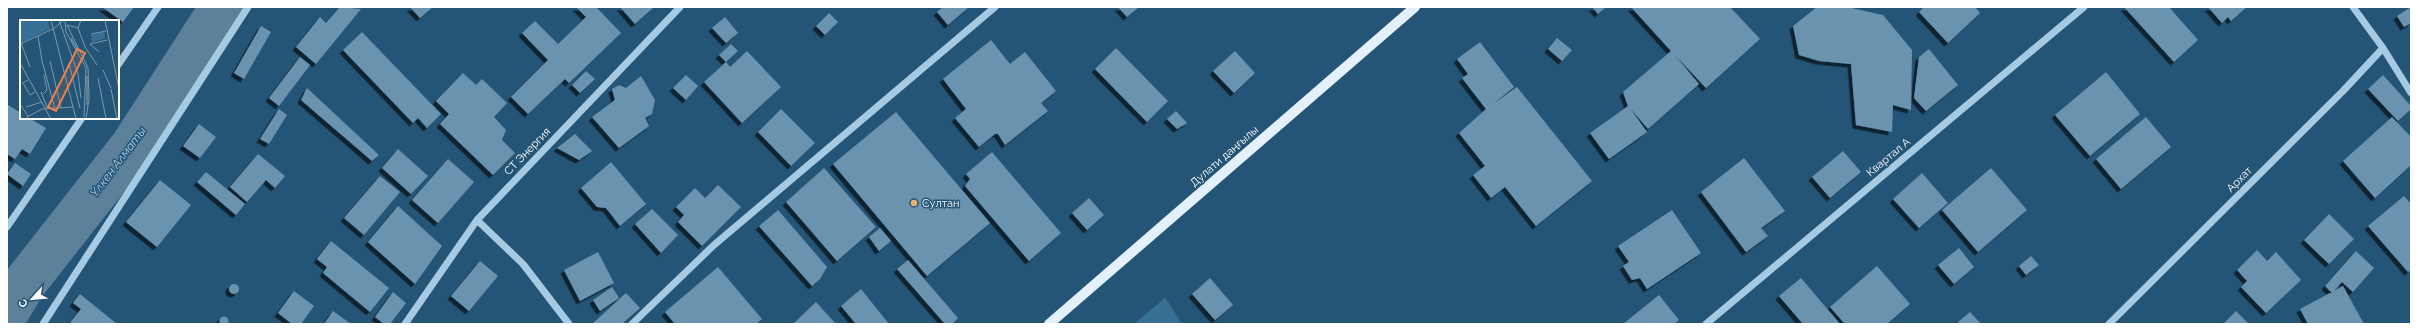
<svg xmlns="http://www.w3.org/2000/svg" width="2418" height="331" font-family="Raleway,sans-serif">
<defs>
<filter id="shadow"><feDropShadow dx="-3.5" dy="3.5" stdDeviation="0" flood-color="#0009"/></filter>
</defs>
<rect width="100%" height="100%" fill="#255576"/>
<path fill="#386f94" d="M1165,297l17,27h-48l31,-26z"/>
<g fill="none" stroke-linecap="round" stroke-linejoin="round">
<path stroke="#5d819a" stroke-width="44" d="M7,312l17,-28 109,-139 89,-138"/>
</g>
<path fill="#6a93af" filter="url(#shadow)" d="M102,7h32l-11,15z
M340,7l21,2 -45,55 -20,-17 24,-30 6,6z
M410,7h23l-13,11z
M576,7h20l25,26 -52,50 -4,-4 -37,35 -17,-17 37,-37 -26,-27 13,-12 23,23 28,-27z
M620,7h34l-19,17z
M943,7h26l-21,18 -11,-13z
M1118,7h21l-12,10z
M1592,7h14l-8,7z
M1631,7h99l30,32 -54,49 -32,-34 25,30 -51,45 -18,-21 17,24 -38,27 -19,-26 38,-27 -5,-14 48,-41z
M1817,7h30l36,8 29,35 -1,60 -18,-5 -1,27 -36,-7 -5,-61 -32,-3 -20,-6 -6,-29z
M1924,7h51l5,6 -32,30 -29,-31z
M2124,7h45l29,33 -24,22z
M2208,7h39l-16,14 -3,-4 -6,6z
M2411,7v16l-7,4 -7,-11z
M829,13l9,9 -13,13 -9,-9z
M725,17l13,16 -12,10 -14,-15z
M261,26l10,6 -27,47 -10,-6z
M362,32l79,82 -14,14 -9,-10 -5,5 -70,-73z
M1557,38l15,12 -10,11 -14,-12z
M991,40l19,24 15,-12 31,39 -15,12 7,8 -43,34 -7,-11h-3l-16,13 -24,-29 11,-9 -23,-30z
M1480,42l34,45 -21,17 24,-17 75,94 -56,45 -31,-39 -14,11 -18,-23 12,-9 -26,-33 27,-24 -24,-31 6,-4 -11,-15z
M731,44l7,7 -12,11 -7,-7z
M1116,48l52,53 -21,21 -52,-53z
M1929,49l29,36 -32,26 -12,-13 5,-41z
M747,51l34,36 -39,36 -38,-41 22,-20 4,5z
M1235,51l20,22 -21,20 -21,-22z
M300,57l10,8 -31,41 -10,-8z
M586,71l9,8 -15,14 -8,-8z
M2106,72l34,42 -50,42 -35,-41z
M463,73l13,12 6,-6 25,24 -13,14 12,13 -4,10 13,13 -22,22 -53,-51 9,-10 -13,-13z
M686,75l12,11 -12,14 -13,-12z
M2383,75l28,31v3l-13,12 -30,-32z
M641,76l14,24 -3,14 -7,4 4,8 -30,22 -27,-31 23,-17 -3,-11 7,-4 7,3z
M307,88l72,67 -7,6 -71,-61z
M8,105l13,8v5h8l17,10 -16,26 -8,-5 -7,10 -8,-5z
M279,109l8,6 -18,29 -9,-5z
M781,109l34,34 -24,23 -33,-34z
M1176,111l11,12 -10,6 -10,-10z
M896,112l94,111 -63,53 -94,-112z
M2146,117l25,30 -50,42 -25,-30z
M2392,117l19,20v28l-36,33 -32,-37z
M199,124l17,13 -16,21 -17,-12z
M575,134l17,17 -13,9 -22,-12z
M398,149l30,27 -17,18 -29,-26z
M1843,151l18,21 -31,26 -18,-21z
M992,152l69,81 -32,28 -64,-75 5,-7 -4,-5z
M258,154l27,22 -10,12 -9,-8 -19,22 -17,-15z
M1744,158l41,53 -24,17 7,8 -22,16 -45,-60z
M448,159l26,23 -36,41 -26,-23z
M611,162l35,42 -26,22 -14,-18 -9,-1 -16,-19z
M15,163l16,11 -8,12 -16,-12z
M824,168l52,59 -39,34 -51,-59z
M1991,168l36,42 -49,42 -36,-42z
M206,172l39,32 -9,11 -39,-33z
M1922,173l26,30 -29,25 -26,-29z
M380,176l20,16 -36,43 -20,-17z
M160,180l31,25 -34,42 -31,-25z
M718,185l23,22 -39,39 -24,-24 6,-7 -8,-8 19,-19 10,10z
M2404,196l7,8v66l-3,2 -40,-46z
M1089,198l15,17 -17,15 -15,-17z
M398,206l44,40 -27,38 -47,-42z
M652,209l26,26 -17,18 -26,-29z
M778,210l49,57 -7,12 -8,7 -53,-60z
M1672,210l29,43 -54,36 -7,-11 -8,2 -9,-14 6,-4 -11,-16z
M2329,214l25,25 -25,25 -25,-24z
M880,228l11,13 -12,10 -10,-14z
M331,241l58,47 -19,24 -47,-39 4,-6 -10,-8z
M1959,248l15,19 -20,17 -16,-19z
M2257,250l10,11 9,-9 25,28 -35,33 -25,-26 6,-6 -10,-11z
M2356,251l18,17 -21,24 -11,-10 -10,11 -7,-7z
M598,252l16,31 -34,18 -16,-31z
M2031,256l8,9 -13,10 -7,-9z
M908,260l50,58 -6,6h-7l-48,-55z
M480,261l18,15 -29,35 -18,-15z
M1877,266l33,38 -23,20h-42l-15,-17z
M718,267l44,52 -6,5h-81l-10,-12z
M1210,278l23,27 -18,15 -23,-26z
M1801,278l39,46h-37l-24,-28z
M229 289a5 5 0 1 1 10 0a5 5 0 1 1-10 0Z
M2343,286l21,38h-56l-8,-15z
M612,287l7,11 -19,13 -7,-11z
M861,289l28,35h-33l-15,-18z
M294,291l20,15 -13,18h-9l-14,-11z
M393,292l13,11 -16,21h-6l-9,-7z
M626,293l14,15 -18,16h-30z
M80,294l37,30h-48l12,-15 -8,-6z
M1659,295l20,25 -5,4h-51z
M816,302l20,22h-43z
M333,311l18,13h-27z
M2236,311l13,13h-26z
M1970,312l11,12h-21l-2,-2z
M219.5 321a4.5 4.5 0 1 1 9 0a4.5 4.5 0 1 1-9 0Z"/>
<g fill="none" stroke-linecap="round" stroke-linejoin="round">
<path stroke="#a5cae2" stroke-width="7" d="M2353,7l30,41 28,45
M118,65l40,-58
M477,220l46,44 46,60
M7,227l75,-109
M43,324l205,-317
M405,324l72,-104 203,-213
M632,324l82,-79 281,-238
M1706,324l378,-317
M2109,324l234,-233 40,-43"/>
<path stroke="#e4f1fc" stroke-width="10" d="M1049,324l366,-317"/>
</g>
<circle fill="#ecb26a" stroke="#255576" stroke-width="1.5" cx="914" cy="203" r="4"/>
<g text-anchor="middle" stroke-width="3" stroke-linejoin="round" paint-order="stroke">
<g font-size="11" fill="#fff" stroke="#255576">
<text transform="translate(527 151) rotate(-46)" y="4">СТ Энергия</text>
<text transform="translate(1224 156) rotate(-41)" y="4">Дулати даңғылы</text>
<text transform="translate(1888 157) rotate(-40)" y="4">Квартал А</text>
<text transform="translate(2239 179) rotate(-45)" y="4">Архат</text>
</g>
<g font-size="11" fill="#fff" stroke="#255576" text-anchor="start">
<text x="922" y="207">Султан</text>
</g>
<g font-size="12" font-style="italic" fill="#b0d4eb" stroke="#255576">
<text transform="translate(118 162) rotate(-53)" y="4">Үлкен Алматы</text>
</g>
</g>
<g transform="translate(20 20)">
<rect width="99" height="99" fill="#255576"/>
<path d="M0,0h28l2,9 -30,14zM84,12l1,6 -13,4 -1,-7z" fill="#386f94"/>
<path fill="none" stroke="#5d819a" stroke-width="2" d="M51,18l7,13M67,85v-29"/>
<path fill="none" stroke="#7c99ad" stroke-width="1" d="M31,0l25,99M39,0l19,54 3,24M45,0l1,12 20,36 -2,49M61,0l-3,8 -11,-3 21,43 1,30 -3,21M85,0l14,69M58,8l7,19 12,18M71,14l15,-3M18,16l4,25 13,48M1,23l9,24M0,24l33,-15 11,-9M79,32l-9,-8 17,-4M30,41l11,47M0,43l31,56M49,43l11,45M83,50l8,18M78,58l8,41M8,60l-5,3 7,12 5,-3M91,69l6,30M21,72l6,15M23,74l4,-4 -3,-15M0,84l8,12M6,87l16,-5M8,99l-1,-2 15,-8 31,-2"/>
<path fill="#ee8249" fill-opacity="0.15" stroke="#ee8249" stroke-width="2" d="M57,29l8,4 -29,58 -8,-4z"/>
<rect width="99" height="99" fill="none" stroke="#fff" stroke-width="2"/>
</g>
<rect width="2418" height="331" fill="none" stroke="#ffffff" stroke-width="16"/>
<g transform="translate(32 299) rotate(243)" stroke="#255576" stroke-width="3" paint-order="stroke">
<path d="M0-3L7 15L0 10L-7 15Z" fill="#ffffff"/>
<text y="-6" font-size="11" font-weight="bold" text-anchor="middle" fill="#ffffff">С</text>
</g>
</svg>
